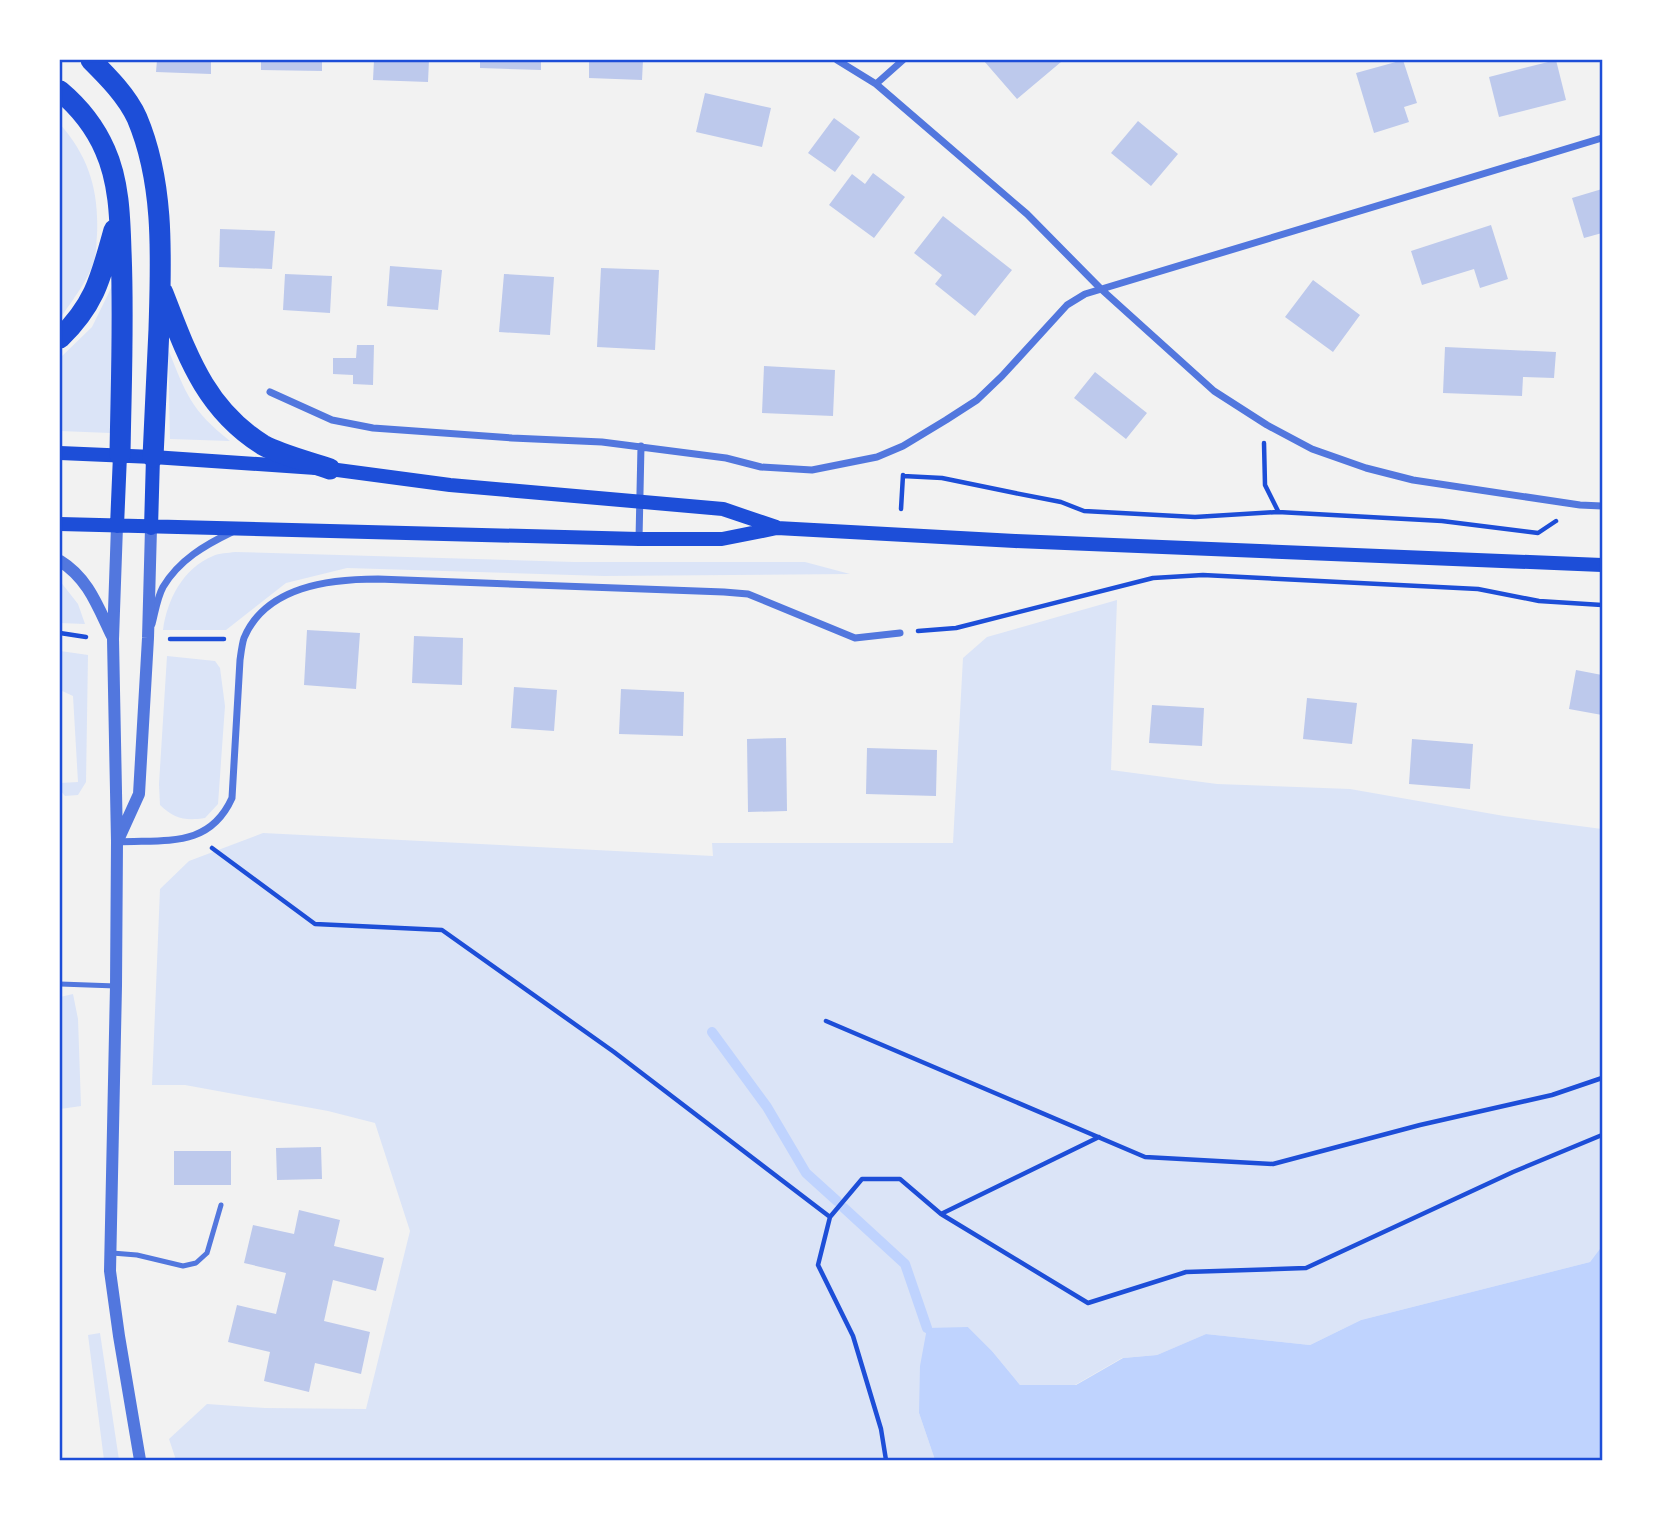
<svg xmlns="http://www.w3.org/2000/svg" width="1662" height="1520" viewBox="0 0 1662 1520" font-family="Inter,sans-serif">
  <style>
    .green { fill: #dbe4f7 }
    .water { fill: #bfd3fe }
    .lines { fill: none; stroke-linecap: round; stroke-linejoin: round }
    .stream { stroke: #bfd3fe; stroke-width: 10 }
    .building { fill: #bdc9ec }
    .path { stroke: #1d4ed8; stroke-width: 4.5 }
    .service { stroke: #5277de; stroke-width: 5 }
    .minor { stroke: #5277de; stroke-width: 7 }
    .tertiary { stroke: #5277de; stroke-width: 12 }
    .secondary { stroke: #1d4ed8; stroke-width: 14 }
    .motorway { stroke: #1d4ed8; stroke-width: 21 }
    .neatline { fill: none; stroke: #1d4ed8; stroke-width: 2.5 }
  </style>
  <rect width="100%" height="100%" fill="#f2f2f2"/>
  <path class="green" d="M60,124C89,157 99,191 97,235C96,242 97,250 95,257C90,279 72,300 60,319Z
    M115,280L110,433L60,431V358L92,327Z
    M168,349C186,394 191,410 230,441L170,439Z
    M235,552L574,562H805L850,574L604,576L347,568L286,583L226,630H163C167,600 183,568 213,556C219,553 228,553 235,552Z
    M60,581L78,604L85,624L60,623Z
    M1117,600L1111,770L1217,784L1350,789L1504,816L1602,829V1246L1590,1262L1361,1320L1310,1345L1206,1334L1157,1355L1122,1358L1075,1385H1020L992,1351L968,1327L919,1413L935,1460H176L169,1439L207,1404L265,1408L366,1409L410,1231L375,1123L328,1111L185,1085H152L160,889L189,861L263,833L713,856L712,843H953L963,658L987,637Z
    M60,651L88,655L86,782L78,795L65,796L60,790V783L78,782L73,696L60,690Z
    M167,656L215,661L220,668L225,706L218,804L205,818C186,821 174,819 160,805L159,784Z
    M73,994L78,1019L81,1106L60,1109V1095L62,1094L60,997Z
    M100,1333L119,1460H104L88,1335Z"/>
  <path class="water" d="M1602,1246V1460H935L919,1413L920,1366L927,1328L968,1327L992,1351L1020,1385H1076L1123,1358L1157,1355L1206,1334L1310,1345L1361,1320L1590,1262Z"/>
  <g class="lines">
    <path class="stream" d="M712,1032L767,1107L806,1173L837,1201
      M844,1208L905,1264L927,1328"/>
  </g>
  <path class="building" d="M157,60H211V74L156,72Z
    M261,60H322V71L261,70Z
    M374,60H429L428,82L373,80Z
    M480,60H541V70L480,68Z
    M589,60H643L642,80L589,78Z
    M987,60H1059L1061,62L1017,99L984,61Z
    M1403,60L1417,103L1404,107L1409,122L1374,133L1356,73Z
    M1556,60L1566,100L1499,117L1489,77Z
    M705,93L771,108L762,147L696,132Z
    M834,118L860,137L835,172L808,153Z
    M1138,121L1178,154L1151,186L1111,153Z
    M873,173L905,197L874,238L829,205L852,174L865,184Z
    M1602,189V233L1584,238L1572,198Z
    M943,216L1012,270L975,316L935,284L942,275L914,253Z
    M1491,225L1508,279L1480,288L1474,269L1422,285L1411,251Z
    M220,229L275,231L272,269L219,267Z
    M390,266L442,270L438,310L387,306Z
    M601,268L659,270L655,350L597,347Z
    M285,274L332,276L330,313L283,310Z
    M504,274L554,277L550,335L499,332Z
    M1313,280L1360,315L1333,352L1285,317Z
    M357,345H374L373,385L353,384V375L333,374V358H356Z
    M1445,347L1556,352L1554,378L1523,377L1522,396L1443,393Z
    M764,366L835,370L833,416L762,413Z
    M1095,372L1147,413L1126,439L1074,398Z
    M307,630L360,633L356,689L304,685Z
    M414,636L463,638L462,685L412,683Z
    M1576,670L1602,675V715L1569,709Z
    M514,687L557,690L554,731L511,728Z
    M621,689L684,692L683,736L619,734Z
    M1307,698L1357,703L1352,744L1303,739Z
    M1152,705L1204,708L1202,746L1149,743Z
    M786,738L787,811L748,812L747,739Z
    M1412,739L1473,744L1470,789L1409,784Z
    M867,748L937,750L936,796L866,794Z
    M321,1147L322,1179L277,1180L276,1148Z
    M174,1151H231V1185H174Z
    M299,1210L340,1220L334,1246L384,1258L376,1291L333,1280L324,1321L370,1332L361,1374L315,1363L309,1392L264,1381L270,1352L228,1342L237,1305L276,1314L286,1273L244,1263L253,1225L294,1234Z"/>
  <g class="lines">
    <path class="path" d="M1264,443L1265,485L1278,511
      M903,476L942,478L1015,493L1061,502L1084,511L1195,517L1278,512L1442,521L1538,533L1556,521
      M901,509L903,475
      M918,631L956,628L1153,578L1203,575L1478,589L1539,601L1602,605
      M60,633L86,637
      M170,639H224
      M212,848L315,924L442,930L614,1052L830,1217
      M826,1021L1145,1157L1273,1164L1420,1125L1552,1095L1602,1078
      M941,1214L1099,1137
      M886,1460L881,1429L853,1336L818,1265L830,1217L862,1179H900L941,1214L1088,1303L1186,1272L1306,1268L1513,1172L1602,1135"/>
    <path class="service" d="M60,984L116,986
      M112,1253L137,1255L183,1266L196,1263L207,1253L221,1205"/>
    <path class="minor" d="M837,60L876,84L1027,214L1101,289L1214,391L1267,425L1312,449L1366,468L1413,480L1580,505L1602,506
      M876,84L903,60
      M270,392L332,420L373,428L512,438L602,442L726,458L761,467L812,470L877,457L903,446L946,420L977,400L1002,376L1067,305L1085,294L1602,138
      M639,539L641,446
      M152,624C155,613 157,598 163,587C179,560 205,545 232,532
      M117,842C165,839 209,849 232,798L240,660C241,653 242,644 244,638C266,586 330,579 378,579L724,592L748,594L855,638L900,633"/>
    <path class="tertiary" d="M117,526L113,639L117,842L116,986L110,1271L119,1336L140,1460
      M60,561C88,578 98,607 112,636
      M119,838L139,794L148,638L151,528"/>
    <path class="secondary" d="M60,453L153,457L330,469L450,485L723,509L776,527
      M60,524L639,539H722L777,528L1015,541L1602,565
      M117,526L120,455
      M151,528L153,457"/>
    <path class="motorway" d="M91,60C108,77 127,96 137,118C165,184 161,259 159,329C157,372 155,414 153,457
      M60,91C79,107 95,127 105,150C119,181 120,217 121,251C124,319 121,387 120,455
      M163,293C187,354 204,408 263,445C281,455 310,462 330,469
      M60,338C96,303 101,276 114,230"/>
  </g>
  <rect width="1662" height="1520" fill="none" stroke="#ffffff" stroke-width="122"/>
  <rect x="61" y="61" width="1540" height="1398" class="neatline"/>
</svg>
